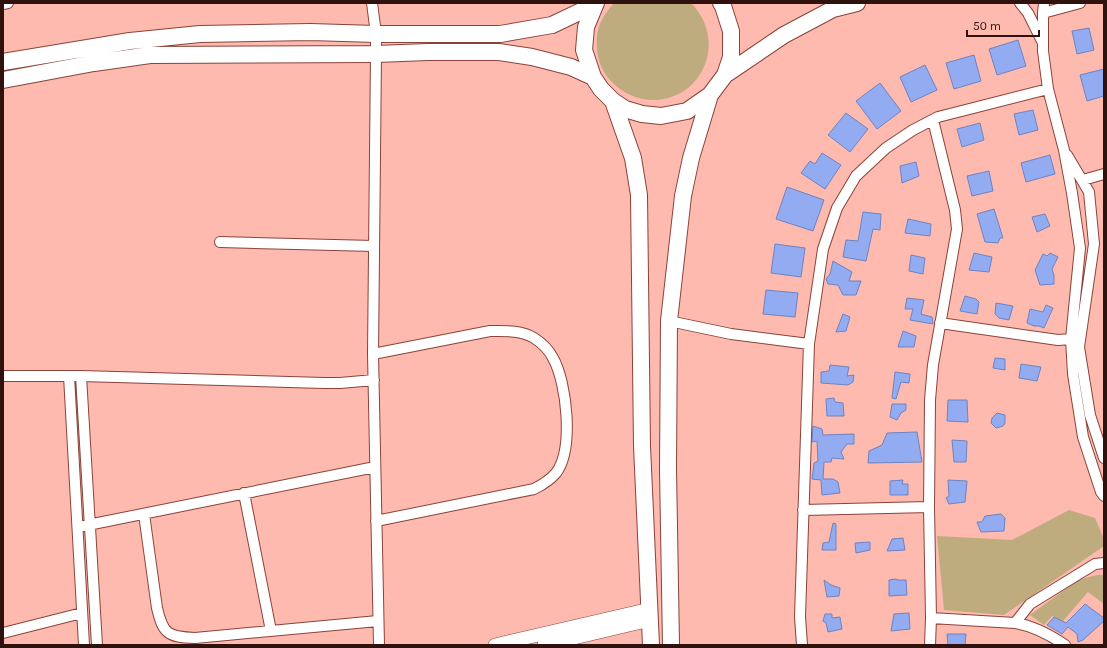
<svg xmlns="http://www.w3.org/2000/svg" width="1107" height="648" viewBox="0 0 1107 648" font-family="Karla,sans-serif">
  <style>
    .green { fill: #beac7e }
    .building { fill: #93abf0; stroke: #6d83c3 }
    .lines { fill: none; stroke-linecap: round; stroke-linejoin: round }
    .minor-casing { stroke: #8b4239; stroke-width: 12 }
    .tertiary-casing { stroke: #8b4239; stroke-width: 14 }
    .primary-casing { stroke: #8b4239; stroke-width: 18 }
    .minor { stroke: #fff; stroke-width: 10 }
    .tertiary { stroke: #fff; stroke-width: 13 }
    .primary { stroke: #fff; stroke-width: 16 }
  </style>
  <rect width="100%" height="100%" fill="#febaaf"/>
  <path class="green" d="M614,3H691C704,16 711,34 708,53C700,101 642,116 610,80C602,71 597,59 597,47C596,37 598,26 603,18C606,12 610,8 614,3Z
    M1069,510L1095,518L1104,539V546L1004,615L944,610L937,536L1012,540Z
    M1097,575H1104V604L1088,592L1063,621L1052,616L1044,625L1030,615L1078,580Z"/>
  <path class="building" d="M1089,28L1094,50L1077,54L1072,31Z
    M1018,40L1026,66L997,75L989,49Z
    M974,55L981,81L954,89L946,63Z
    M925,65L937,90L911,102L900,77Z
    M1104,69V96L1087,101L1080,75Z
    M880,83L901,111L877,129L856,101Z
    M1033,110L1038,130L1019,135L1014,114Z
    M846,113L868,129L850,152L828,135Z
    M980,123L984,140L962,147L957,129Z
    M822,153L841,165L825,189L801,173L810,161L815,164Z
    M1050,155L1055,174L1026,182L1021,163Z
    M916,162L919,176L902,183L900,166Z
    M989,171L993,191L972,196L967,176Z
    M787,187L824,200L813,231L776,219Z
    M994,209L1003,238H1000L998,243L985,242L977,214Z
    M863,212L881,214L880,230L873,229L866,261L843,257L846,240L858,241Z
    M1045,214L1050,226L1037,232L1032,217Z
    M908,219L931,224L930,236L905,233Z
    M775,244L805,248L801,277L771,273Z
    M974,253L992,257L989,272L969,270Z
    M1050,253L1058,257L1052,269L1054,275V284L1040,285L1035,270L1043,254L1047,256Z
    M911,255L925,258L923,274L909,271Z
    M833,261L852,272L849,281H861L856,295H843L838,285L828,284L826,279L830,274Z
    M766,290L798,293L795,317L763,314Z
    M965,296L976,299L979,302L977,314L960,311Z
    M907,298L924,300L921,314L932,317L933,324L910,320L913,309H905Z
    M996,303L1013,306L1009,320L999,318L995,314Z
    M1046,305L1053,308L1044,328L1039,326H1034L1027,323L1030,309L1043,312Z
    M843,314L850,317L846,331L836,332Z
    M903,331L916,336L914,347H898Z
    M995,358L1005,359V370L993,368Z
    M1021,364L1041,367L1037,381L1019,378Z
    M830,365L849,367L847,376L854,375L853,382L848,385L821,383V372L829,371Z
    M895,372L910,374L909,383L901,382L896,399L892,398Z
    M834,398L835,402L843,403L844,416H827L826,399Z
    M948,400H967L968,422L947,421Z
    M892,404H906V410L901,413L897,420L890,417Z
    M997,413L1005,415V423L1003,426L996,428L991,423L992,418Z
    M813,426L822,429L823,435L854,434V444H847L841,452L844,459L832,458L831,462H824L823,479H833L838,482L840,493L822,495L821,480L812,479L814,463L818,461L817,441L812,442Z
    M917,432L922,462L868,463L869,451L882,445L887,433Z
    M952,440L967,441L966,462H954Z
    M903,480L902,484H908V495H890V481Z
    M948,480L967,481L965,502L949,504L946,498L949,496Z
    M1001,514L1005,518L1004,531L981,532L977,522H982L985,516Z
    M833,523L836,524V550H822L823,543L829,542Z
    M903,538L905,550L887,551L892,539Z
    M870,542V550L856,553L855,543Z
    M895,579L898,580H906L907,595L889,596V580Z
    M824,580L831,585L840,588L839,596L827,597Z
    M1085,604L1104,618V621L1083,640L1078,642L1077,634L1068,627L1062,634L1047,625L1054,617L1066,623Z
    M909,613L910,629L891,631L894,614Z
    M825,614H832V618L840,617L842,629L828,632L826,623L823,621Z
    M947,634H966L965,645H948Z"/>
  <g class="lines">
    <defs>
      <path id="minor" d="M372,3L376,34V54L373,354L379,645
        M1020,3L1028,13L1042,41
        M1044,3L1043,13V51L1048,89L1064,150L1072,193L1080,248L1071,339L1073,374L1083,437L1101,492L1104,496
        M3,4L8,3
        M1043,13L1080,3
        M1067,155L1089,192L1094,244L1079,347L1090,415L1104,458
        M1083,180L1104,174
        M220,242L374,246
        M669,321L731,334L809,344
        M940,323L1058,340L1071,339
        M373,354L490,331C504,331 521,330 534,338C542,343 549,350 553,358C567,383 574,449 556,473C550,480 542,485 534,489L376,521
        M3,376H81L324,383H340L374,380
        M69,376L84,645
        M81,376L97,645
        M244,493L271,631
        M803,510L929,507
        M144,514L157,608C163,634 168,637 195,638L378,621
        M78,527L375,467
        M931,618L1015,623L1030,604L1095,564L1104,563
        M1015,623C1034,626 1050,635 1065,645
        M3,633L82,613
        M802,645L800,617L809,344L823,249L837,208L856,176L886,148L913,130L938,117L1048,89
        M930,645L931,618L929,507L930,400L933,365L957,229L955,210L933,120"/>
      <path id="tertiary" d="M495,645L650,609
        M544,645L650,620"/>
      <path id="primary" d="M596,3L586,27L584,50L593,77L601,89L613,101L625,109L642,114L661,116L687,111L710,95L725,75L731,57V31L723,6L721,3
        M3,62L130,41L200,34L310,32L376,34H500L552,25L594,5
        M725,75L784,35L833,9L857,3
        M3,80L94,63L150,55L376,54L428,52H499L532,57L571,67L593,77
        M613,101L633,158L639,195L642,446L651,645
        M671,645L668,469L669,321L683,196L691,158L710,95"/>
    </defs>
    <use href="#minor" class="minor-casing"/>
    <use href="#tertiary" class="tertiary-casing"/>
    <use href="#primary" class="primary-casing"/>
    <use href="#minor" class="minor"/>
    <use href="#tertiary" class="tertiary"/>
    <use href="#primary" class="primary"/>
  </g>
  <rect width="1107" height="648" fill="none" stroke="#2f110d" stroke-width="8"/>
  <path d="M967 30v6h72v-6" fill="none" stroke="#2f110d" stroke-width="2"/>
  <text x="973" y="30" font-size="12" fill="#2f110d" stroke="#febaaf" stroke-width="3" paint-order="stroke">50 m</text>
</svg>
